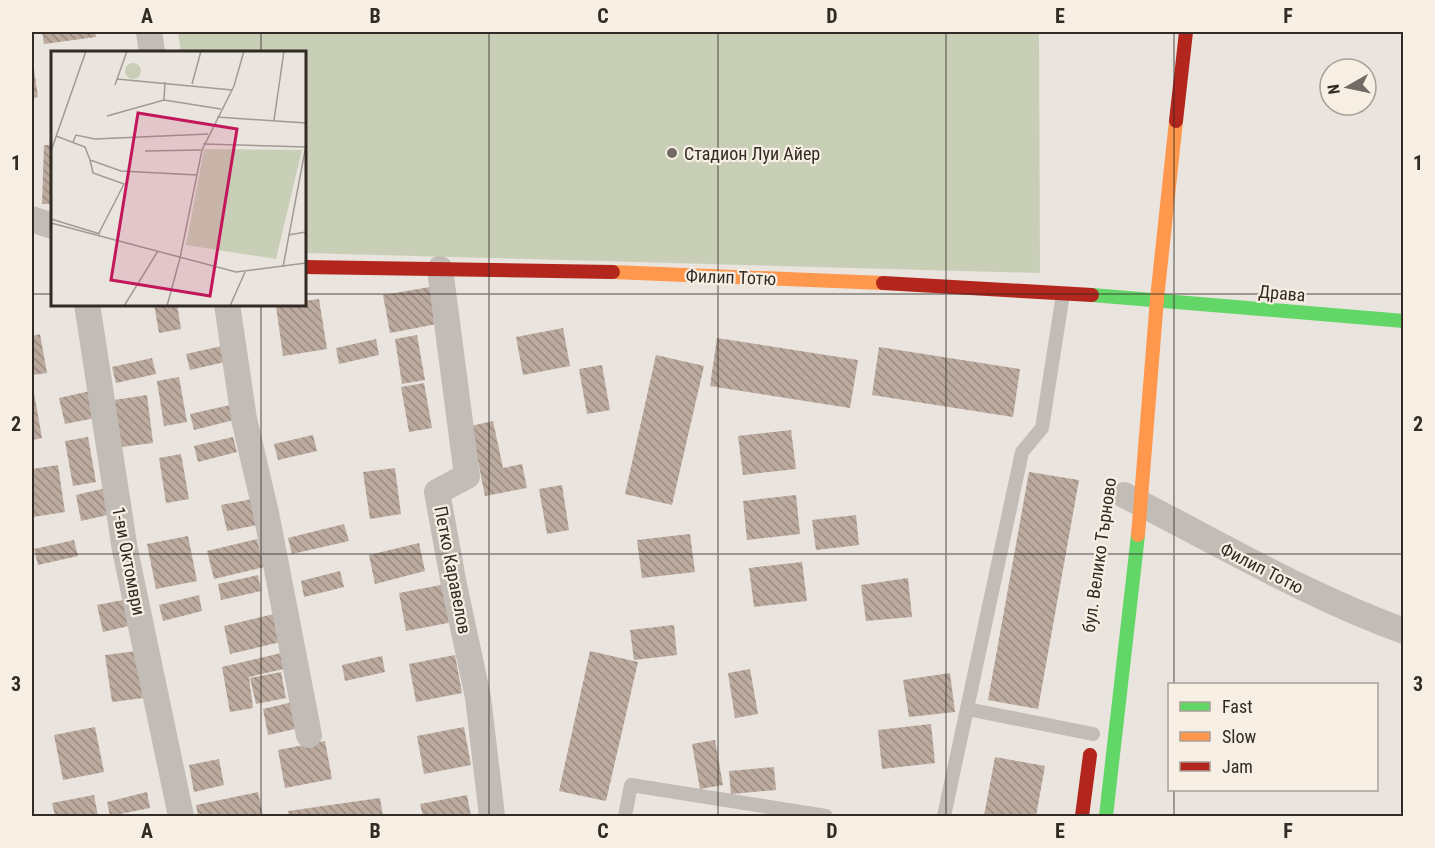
<svg xmlns="http://www.w3.org/2000/svg" width="1435" height="848" viewBox="0 0 1435 848" font-family="'Roboto Condensed',sans-serif">
  <style>
    .grass { fill: #c9cfb7 }
    .building { fill: url(#building-back-hatch) }
    .lines { fill: none; stroke-linecap: round; stroke-linejoin: round }
    .lane { stroke: #c2bcb6; stroke-width: 14 }
    .street { stroke: #c2bcb6; stroke-width: 26 }
    .fast { stroke: #63d668; stroke-width: 14 }
    .slow { stroke: #ff974d; stroke-width: 14 }
    .jam { stroke: #b3261e; stroke-width: 14 }
    .grid { fill: none; stroke: #322a25; stroke-width: 1.5; stroke-opacity: 0.55 }
    .poi-dot { fill: #726b65; stroke: #f7efe3; stroke-width: 2 }
    .labels { text-anchor: middle; dominant-baseline: central; stroke-width: 4.5; stroke-linejoin: round; paint-order: stroke }
    .poi-label { font-size: 18px; fill: #322a25; stroke: #f7efe3; text-anchor: start }
    .street-label { font-size: 18px; fill: #322a25; stroke: #f7efe3 }
    .inset-road { fill: none; stroke: #a09a93; stroke-width: 1.5 }
    .view { fill: #c2185b; fill-opacity: 0.15; stroke: #c2185b; stroke-width: 3 }
    .inset-edge { fill: none; stroke: #322a25; stroke-width: 3 }
    .neatline { fill: none; stroke: #322a25; stroke-width: 2 }
    .grid-label { font-size: 20px; text-anchor: middle; font-weight: bold; fill: #322a25 }
  </style>
  <defs>
    <pattern id="building-back-hatch" width="6" height="6" patternUnits="userSpaceOnUse" patternTransform="scale(1.5)"><rect width="6" height="6" fill="#bcaa9f"/><path d="M-1 5l2 2M0 0l6 6M5-1l2 2" fill="none" stroke="#998b81"/></pattern>
  </defs>
  <rect width="100%" height="100%" fill="#e9e4dd"/>
  <path class="grass" d="M178,32H1039L1040,273L305,253L304,52H181Z"/>
  <path class="building" d="M42,32H95L96,37L44,44Z
    M32,69H34L38,97L32,98Z
    M44,145H52V204H42Z
    M430,287L437,324L390,333L383,295Z
    M319,299L327,349L283,356L276,306L304,304V301Z
    M154,304H177L181,329L159,333Z
    M563,328L570,366L523,375L516,337Z
    M40,334L47,373L32,375V336Z
    M417,335L425,380L402,384L395,339Z
    M717,338L858,360L850,408L710,386Z
    M376,339L379,355L339,364L336,348Z
    M226,345L229,361L190,370L186,354Z
    M879,347L1020,369L1013,417L872,395Z
    M656,355L704,366L672,505L625,494Z
    M152,358L156,374L116,383L112,367Z
    M602,365L610,410L587,414L579,369Z
    M179,377L187,422L164,426L157,381Z
    M424,383L432,428L409,432L401,387Z
    M90,391L95,418L65,424L59,398Z
    M32,393H34L42,438L32,440Z
    M147,395L153,443L121,447L114,400Z
    M230,405L234,420L194,430L190,414Z
    M493,421L503,468L522,464L527,488L485,496L471,426Z
    M791,430L796,469L743,475L738,436Z
    M313,435L317,451L278,460L274,444Z
    M88,437L96,482L73,486L65,441Z
    M233,437L237,452L198,462L194,446Z
    M181,454L189,499L166,503L159,458Z
    M58,465L65,512L33,517L32,469Z
    M395,468L401,514L370,519L363,472Z
    M1029,472L1079,480L1038,709L988,700Z
    M562,485L569,530L547,534L539,489Z
    M106,488L112,514L81,521L76,495Z
    M796,495L800,534L747,540L743,501Z
    M252,499L257,525L227,531L221,505Z
    M856,515L859,545L816,550L812,520Z
    M344,524L349,541L292,554L288,538Z
    M690,534L695,572L642,578L637,540Z
    M188,536L197,581L156,589L147,544Z
    M257,539L264,567L214,579L207,551Z
    M74,540L78,556L38,565L34,549Z
    M419,543L425,571L375,584L369,555Z
    M802,562L807,601L754,607L749,568Z
    M340,571L344,587L304,597L301,581Z
    M258,575L261,591L221,600L218,584Z
    M908,578L912,617L866,621L861,585Z
    M446,584L453,622L406,631L399,593Z
    M199,595L202,611L163,621L159,605Z
    M128,599L133,625L103,632L97,605Z
    M274,614L281,642L230,654L224,626Z
    M674,625L677,655L634,660L630,630Z
    M137,651L143,698L112,702L105,655Z
    M590,651L638,662L606,801L559,791Z
    M285,652L288,668L249,677L253,708L230,712L222,667Z
    M455,655L462,693L416,702L409,664Z
    M382,656L385,672L345,681L342,665Z
    M750,669L758,714L735,718L728,673Z
    M281,672L286,698L256,704L250,678Z
    M950,673L955,712L909,717L903,680Z
    M293,702L299,728L268,735L263,709Z
    M931,724L935,763L882,769L878,730Z
    M95,727L104,772L63,780L54,735Z
    M464,727L471,765L424,774L417,736Z
    M715,740L723,785L700,789L692,744Z
    M325,741L332,779L285,788L278,750Z
    M995,757L1045,766L1036,816H984Z
    M219,759L224,785L194,792L189,765Z
    M774,767L776,790L731,794L729,771Z
    M147,792L150,808L110,816L107,802Z
    M258,792L263,816H198L196,805Z
    M94,795L98,816H55L52,803Z
    M467,795L471,816H423L420,804Z
    M380,798L383,816H289L288,811Z"/>
  <g class="lines">
    <path class="lane" d="M967,709L1093,734
      M625,816L631,785L826,816
      M944,816L1022,452L1042,428L1063,294"/>
    <path class="street" d="M149,32L152,52
      M32,219L52,226
      M440,269L467,476L437,492L454,585L478,697L492,816
      M87,304L125,550L181,816
      M227,304L244,419L266,513L309,735
      M1124,495C1217,542 1305,595 1404,631"/>
    <path class="fast" d="M1092,295L1404,321
      M1106,816L1138,535"/>
    <path class="slow" d="M613,272L883,283
      M1138,535L1157,299L1176,121"/>
    <path class="jam" d="M1176,121L1186,32
      M304,267L613,272
      M883,283L1092,295
      M1082,816L1090,755"/>
  </g>
  <path class="grid" d="M261,32V52M489,32V816M718,32V816M946,32V816M1174,32V684M32,294H52M304,294H1404M261,304V816M32,554H1404M1174,790V816"/>
  <circle class="poi-dot" cx="672" cy="153" r="6"/>
  <g class="labels">
    <g class="poi-label">
      <text x="684" y="153">Стадион Луи Айер</text>
    </g>
    <g class="street-label">
      <text transform="translate(731 277) rotate(2)">Филип Тотю</text>
      <text transform="translate(1282 293) rotate(5)">Драва</text>
      <text transform="translate(1099 555) rotate(-82)">бул. Велико Търново</text>
      <text transform="translate(129 561) rotate(79)">1-ви Октомври</text>
      <text transform="translate(1262 568) rotate(27)">Филип Тотю</text>
      <text transform="translate(453 570) rotate(79)">Петко Каравелов</text>
    </g>
  </g>
  <g transform="translate(51 51)">
    <rect width="255" height="255" fill="#e9e4dd"/>
    <path d="M74 20a8 8 0 1 1 16 0a8 8 0 1 1-16 0ZM153,98L251,99L225,208L135,194Z" fill="#c9cfb7"/>
    <path class="inset-road" d="M66,28L181,39M141,33L150,0M64,34L76,0M113,49L114,31M56,65L113,49L170,58M166,66L255,72M223,69L233,0M5,85L34,96L39,109L70,120L146,124M22,91L25,84L44,88L157,83M152,93L255,96M0,100L35,0M94,100L150,99M39,109L42,122L73,133L48,182M0,168L49,183M0,172L185,221L255,212M237,184L255,181M232,216L255,94M73,255L107,200M116,255L129,207L151,99L183,35L193,0M179,255L194,221"/>
    <path class="view" d="M87,62L186,78L159,245L60,229Z"/>
    <rect width="255" height="255" class="inset-edge"/>
  </g>
  <rect width="1435" height="848" fill="none" stroke="#f7efe3" stroke-width="66"/>
  <rect x="1168" y="683" width="210" height="108" fill="#f7efe3" stroke="#a8a097" stroke-width="1.5"/>
  <rect x="1180" y="702" width="30" height="9" fill="#63d668" stroke="#a8a097" stroke-width="1.5"/>
  <text x="1222" y="713" font-size="18" fill="#322a25">Fast</text>
  <rect x="1180" y="732" width="30" height="9" fill="#ff974d" stroke="#a8a097" stroke-width="1.5"/>
  <text x="1222" y="743" font-size="18" fill="#322a25">Slow</text>
  <rect x="1180" y="762" width="30" height="9" fill="#b3261e" stroke="#a8a097" stroke-width="1.5"/>
  <text x="1222" y="773" font-size="18" fill="#322a25">Jam</text>
  <g transform="translate(1348 87) rotate(261)"><circle r="28" fill="#f7efe3" stroke="#a8a097" stroke-width="1.5"/>
  <path d="M0-4.5L10 22L0 15L-10 22Z" fill="#726b65"/>
  <text y="-9" font-size="16" font-weight="bold" text-anchor="middle" fill="#322a25">N</text>
  </g>
  <rect x="33" y="33" width="1369" height="782" class="neatline"/>
  <g class="grid-label">
    <text x="147" y="23">A</text>
    <text x="375" y="23">B</text>
    <text x="603" y="23">C</text>
    <text x="832" y="23">D</text>
    <text x="1060" y="23">E</text>
    <text x="1288" y="23">F</text>
    <text x="16" y="170">1</text>
    <text x="1418" y="170">1</text>
    <text x="16" y="431">2</text>
    <text x="1418" y="431">2</text>
    <text x="16" y="691">3</text>
    <text x="1418" y="691">3</text>
    <text x="147" y="838">A</text>
    <text x="375" y="838">B</text>
    <text x="603" y="838">C</text>
    <text x="832" y="838">D</text>
    <text x="1060" y="838">E</text>
    <text x="1288" y="838">F</text>
  </g>
</svg>
